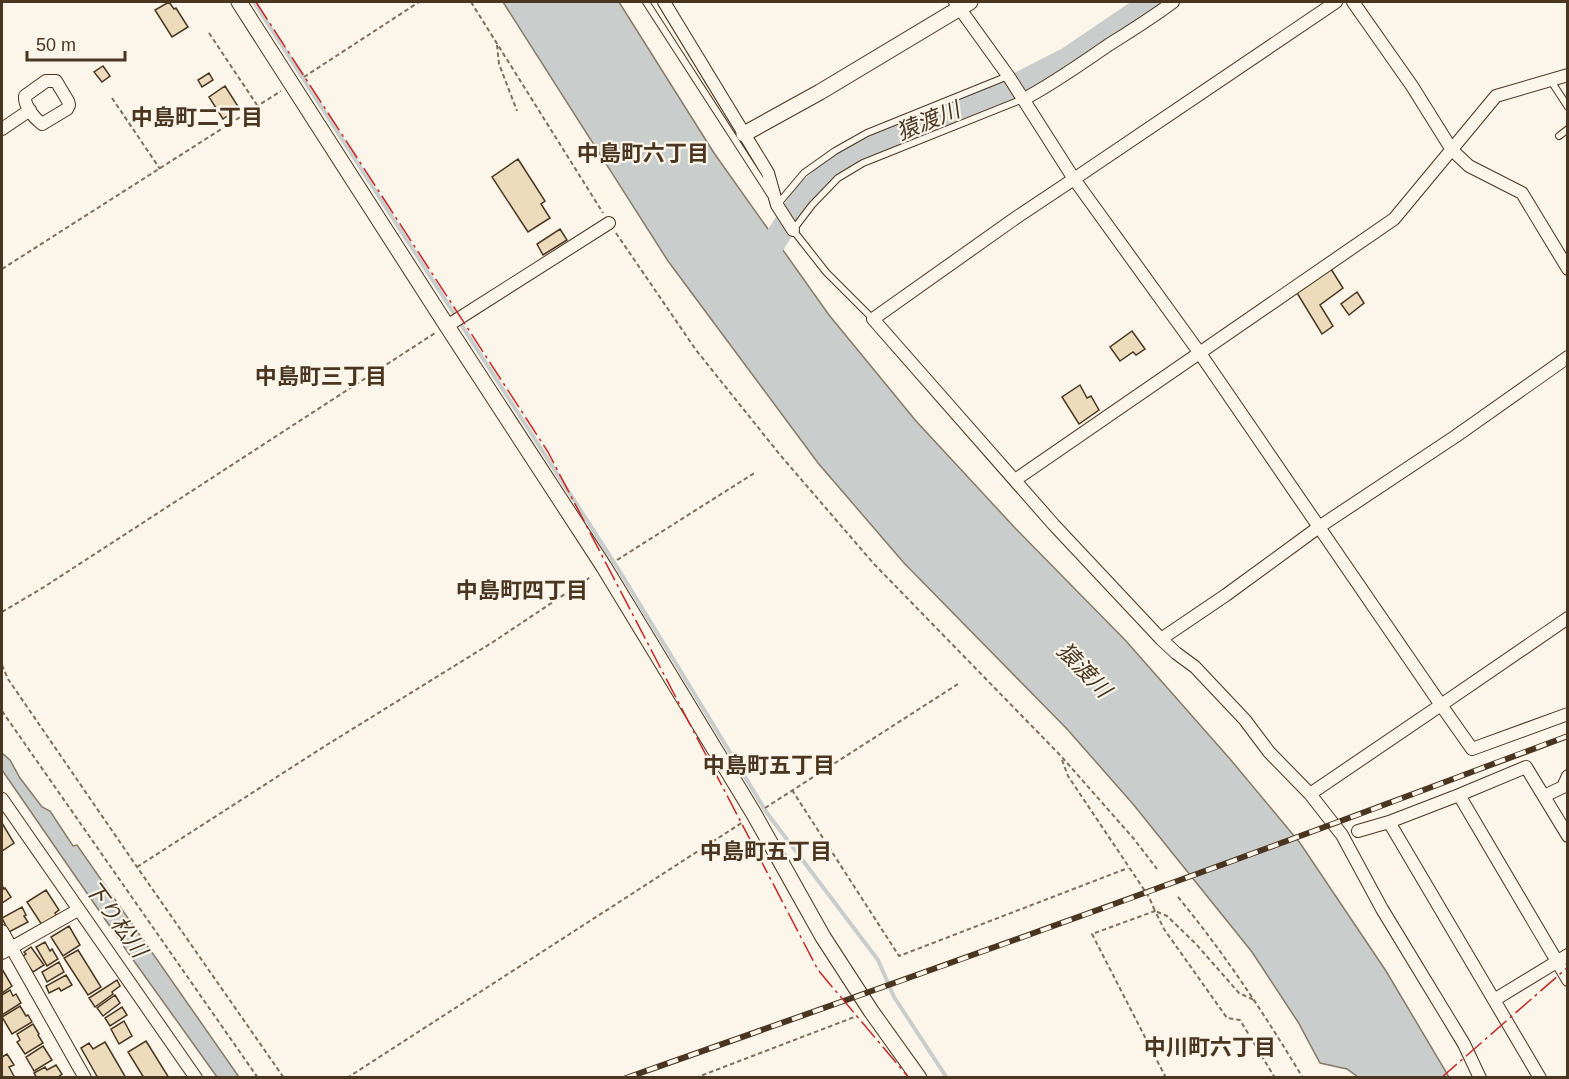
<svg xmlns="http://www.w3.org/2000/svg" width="1569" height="1079" viewBox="0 0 1569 1079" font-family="Arial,'Noto Sans JP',sans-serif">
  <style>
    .water { fill: #c9cecd; stroke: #887966; stroke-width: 1.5 }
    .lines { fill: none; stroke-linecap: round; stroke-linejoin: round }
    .stream { stroke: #c9cecd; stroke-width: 4 }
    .river { stroke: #c9cecd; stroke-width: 24 }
    .building { fill: #ecdcbc; stroke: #4a3520; stroke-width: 1.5 }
    .service-casing { stroke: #4a3520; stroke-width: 8 }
    .minor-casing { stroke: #4a3520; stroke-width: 14 }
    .tertiary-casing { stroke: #4a3520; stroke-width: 17 }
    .path { stroke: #7f6f5c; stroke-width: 2; stroke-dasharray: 4.5 3; stroke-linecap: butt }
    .service { stroke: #fbf6e9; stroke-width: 6 }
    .minor { stroke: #fbf6e9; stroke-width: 12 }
    .tertiary { stroke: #fbf6e9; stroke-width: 15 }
    .rail-casing { stroke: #4a3520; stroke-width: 6 }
    .rail { stroke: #fbf6e9; stroke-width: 4; stroke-dasharray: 11; stroke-linecap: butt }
    .power { stroke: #c62828; stroke-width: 1.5; stroke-dasharray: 21 4.5 3 4.5; stroke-linecap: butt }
    .labels { text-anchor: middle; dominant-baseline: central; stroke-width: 4.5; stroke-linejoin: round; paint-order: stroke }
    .neighbourhood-label { font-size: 22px; font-weight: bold; fill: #4a3520; stroke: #fbf6e9 }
    .water-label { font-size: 22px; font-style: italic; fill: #4a3520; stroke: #fbf6e9 }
  </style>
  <rect width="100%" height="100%" fill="#fbf6e9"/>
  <path class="water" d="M503,2H619L714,153L829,315L916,421L1016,529L1126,641L1230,759L1300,843L1386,971L1449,1077H1358L1347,1069L1320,1063L1298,1022L1252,952L1133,804L1067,729L904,563L818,463L668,261Z
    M2,753L10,760L20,778L42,807L50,811L73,846L77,845L239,1077H217L129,954L2,770Z"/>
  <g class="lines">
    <path class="stream" d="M254,2L617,567L767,813L878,960L894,997L947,1078"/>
    <path class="river" d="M758,267L803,197L832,170L868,145L961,110L1025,81L1068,59L1152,2"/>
  </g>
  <path class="building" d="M169,2L174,9L176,8L188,27L172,37L155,10Z
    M103,66L110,76L102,82L94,72Z
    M209,73L213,80L202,87L198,80Z
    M225,86L239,108L223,119L209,97Z
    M518,159L545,201L541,204L550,218L528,232L492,177Z
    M560,229L567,240L543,255L537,244Z
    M1331,269L1343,288L1320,305L1333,326L1322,334L1297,293Z
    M1357,292L1364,303L1349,315L1341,304Z
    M1132,331L1145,349L1136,355L1133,352L1120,361L1110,347Z
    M1080,385L1087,398L1091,396L1099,410L1079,424L1062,397Z
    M2,823L14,843L2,851Z
    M2,885L4,889L5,888L11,897L2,903Z
    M46,890L59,910L55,913L57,916L42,925L27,902Z
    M22,907L26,915L24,916L28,922L9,932L2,918Z
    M69,926L80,945L63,956L51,937Z
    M45,942L50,951L52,949L58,959L47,966L36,947Z
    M31,947L44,965L33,972L22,957L26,954L24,952Z
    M78,950L101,987L88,995L64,958Z
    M59,962L64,972L47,982L42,972Z
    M2,969L12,986L2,993Z
    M66,975L72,985L61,991L59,988L49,993L46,986Z
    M117,980L120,986L112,992L113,994L95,1007L89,998Z
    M10,990L13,996L16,994L21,1003L2,1015V995Z
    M115,995L120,1003L103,1016L97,1008Z
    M20,1006L26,1016L28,1015L32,1022L12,1034L2,1017Z
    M122,1007L127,1015L110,1026L105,1018Z
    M124,1021L132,1036L119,1044L111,1029Z
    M33,1024L39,1034L38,1035L43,1043L25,1054L17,1042L20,1040L17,1034Z
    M146,1041L169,1078H144L128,1052Z
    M105,1042L126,1078H98L81,1048L89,1043L93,1049Z
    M43,1046L52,1060L34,1071L26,1057Z
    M7,1054L14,1065L9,1067L15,1078H2V1057Z
    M56,1065L62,1074L57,1078H37L34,1073L45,1067L47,1070Z"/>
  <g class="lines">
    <defs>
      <path id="service" d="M646,2L770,194
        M1551,81L1568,107
        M1559,136L1568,129
        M777,205L804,173L835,151L867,133L1008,76
        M873,319L826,272L793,230L812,205L838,178L863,163L1023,99"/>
      <path id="minor" d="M664,2L768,173L777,205L793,230
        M955,2L1009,77L1074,179L1199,352L1441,705L1568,618
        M1336,2L1074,179L1017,217L873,319L1054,525L1161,639L1176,653L1195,667L1245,720L1269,752L1310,794L1441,705L1472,749L1568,714
        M1353,2L1412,86L1452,150L1469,166L1522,193L1568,269
        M46,81H56L68,101L69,105L67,109L42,124C34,118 24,106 25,96Z
        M1024,99C1054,83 1079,65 1107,46C1129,32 1152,18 1173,2
        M2,129L30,110
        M447,326L609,223
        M1015,480L1394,219L1496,96L1568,75
        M1161,639L1226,595L1319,527L1456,436L1568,357
        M1310,794L1342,835L1382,909L1464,1044L1480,1078
        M1459,795L1526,767L1568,836
        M1544,796L1563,787L1568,776
        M2,799L196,1078
        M1358,831L1389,822
        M2,931L85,1078
        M2,953L78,910
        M1494,1000L1568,955
        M1540,1078L1389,822L1459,795L1568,980"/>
      <path id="tertiary" d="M239,2L447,326L604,567L754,814L823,937L871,1011L919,1078
        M744,134L820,92L970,2"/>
    </defs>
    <use href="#service" class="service-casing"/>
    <use href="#minor" class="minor-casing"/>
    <use href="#tertiary" class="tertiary-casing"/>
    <path class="path" d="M471,2L603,213
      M209,33L257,105
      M497,45L499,64L517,111
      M304,77L419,2
      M112,98L160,169
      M616,233L696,350L781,456L874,564L1061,756L1134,839L1157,869
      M2,269L281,91
      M617,560L756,472
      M2,612L44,587L435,333
      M2,665L8,679L137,867L284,1078
      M2,711L258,1078
      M1062,760L1068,776L1149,897L1155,911L1167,916L1196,944L1239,993L1256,1001
      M792,790L899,956L1128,868
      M765,808L958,684
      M137,867L325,746L493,642L592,576
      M1178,897C1225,954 1265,1015 1303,1078
      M347,1078L743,822
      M695,1078L857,1016
      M1166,1078L1092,934L1155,911L1164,929L1227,1018L1240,1020L1275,1078"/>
    <use href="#service" class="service"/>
    <use href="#minor" class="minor"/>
    <use href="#tertiary" class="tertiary"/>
    <defs>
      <path id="rail" d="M626,1078C867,993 1107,908 1346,819C1420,792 1494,763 1568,736"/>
    </defs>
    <use href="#rail" class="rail-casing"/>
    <use href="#rail" class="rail"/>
    <path class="power" d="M256,2L548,452L818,970L909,1078
      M1441,1078L1568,967"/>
  </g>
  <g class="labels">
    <g class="neighbourhood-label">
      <text x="197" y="117">中島町二丁目</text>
      <text x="643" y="153">中島町六丁目</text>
      <text x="321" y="376">中島町三丁目</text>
      <text x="522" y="590">中島町四丁目</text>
      <text x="769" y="765">中島町五丁目</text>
      <text x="766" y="851">中島町五丁目</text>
      <text x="1210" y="1047">中川町六丁目</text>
    </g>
    <g class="water-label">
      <text transform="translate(928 121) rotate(-22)">猿渡川</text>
      <text transform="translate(1084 670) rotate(46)">猿渡川</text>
      <text transform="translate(116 919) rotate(54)">下り松川</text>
    </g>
  </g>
  <rect width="1569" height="1079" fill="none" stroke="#4a3520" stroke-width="6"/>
  <path d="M27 51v9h98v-9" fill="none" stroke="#4a3520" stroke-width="3"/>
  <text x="36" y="51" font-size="18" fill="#4a3520" stroke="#fbf6e9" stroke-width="4.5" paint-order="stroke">50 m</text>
</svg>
